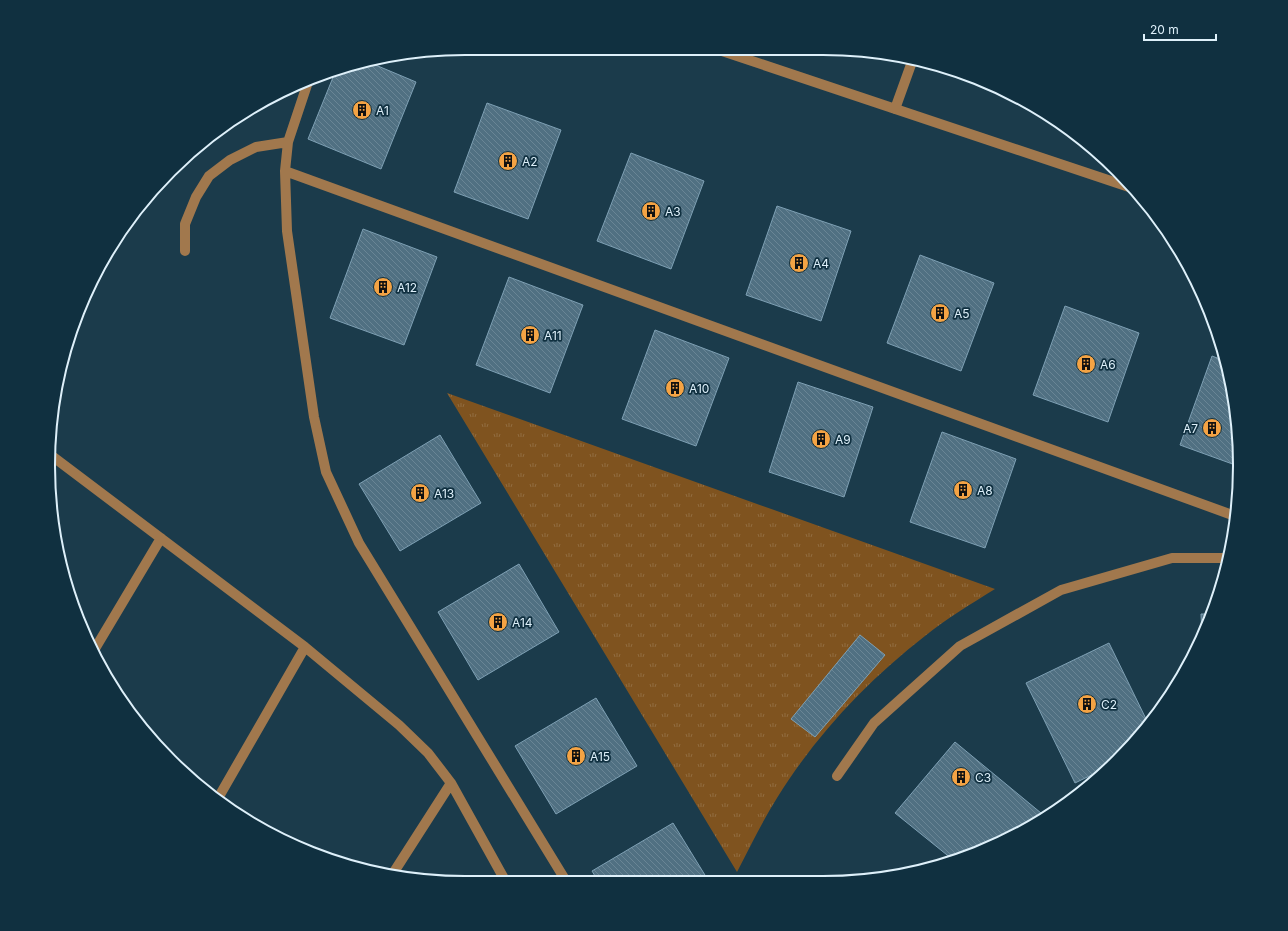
<svg xmlns="http://www.w3.org/2000/svg" width="1288" height="931" viewBox="0 0 1288 931" font-family="Inter,sans-serif">
  <style>
    .grass { fill: url(#grass-tufts) }
    .building { fill: url(#building-back-hatch); stroke: #7ea0b4 }
    .lines { fill: none; stroke-linecap: round; stroke-linejoin: round }
    .minor { stroke: #a1784d; stroke-width: 10 }
    .labels { text-anchor: middle; dominant-baseline: central; stroke-width: 3.5; stroke-linejoin: round; paint-order: stroke }
    .poi-label { font-size: 12px; fill: #def0fa; stroke: #103040; text-anchor: start }
    .rim { fill: none; stroke: #def0fa; stroke-width: 2 }
  </style>
  <defs>
    <pattern id="grass-tufts" width="24" height="20" patternUnits="userSpaceOnUse"><rect width="24" height="20" fill="#7f531f"/><path d="M3 7l-1-3M5 7V3M7 7l1-3M15 17l-1-3M17 17v-4M19 17l1-3" fill="none" stroke="#916c40"/></pattern>
    <pattern id="building-back-hatch" width="6" height="6" patternUnits="userSpaceOnUse"><rect width="6" height="6" fill="#507082"/><path d="M-1 5l2 2M0 0l6 6M5-1l2 2" fill="none" stroke="#698595"/></pattern>
  </defs>
  <rect width="100%" height="100%" fill="#1b3b4b"/>
  <path class="grass" d="M447,393L995,589C971,604 947,618 925,636C867,681 816,735 777,798C762,822 750,847 737,872Z"/>
  <path class="building" d="M366,61L416,82L381,169L308,139L336,70L357,62Z
    M487,103L561,130L528,219L454,192Z
    M631,153L704,181L671,269L597,241Z
    M777,206L851,231L821,321L746,295Z
    M363,229L437,257L404,345L330,318Z
    M920,255L994,283L961,371L887,343Z
    M509,277L583,305L550,393L476,365Z
    M1065,306L1139,333L1108,422L1033,395Z
    M655,330L729,358L696,446L622,419Z
    M1212,356L1225,361L1236,411L1238,466L1180,445Z
    M798,382L873,407L844,497L769,472Z
    M942,432L1016,459L985,548L910,522Z
    M440,435L481,503L400,551L359,484Z
    M519,564L559,632L478,680L438,612Z
    M1201,614H1211L1202,637Z
    M860,635L885,655L815,737L791,719Z
    M1109,643L1149,725L1110,766L1075,783L1026,683Z
    M596,698L637,766L556,814L515,746Z
    M955,742L1041,813L1030,826L982,851L952,859L895,813Z
    M673,823L708,880L598,881L592,871Z"/>
  <g class="lines">
    <path class="minor" d="M713,48L1135,189
      M309,79L288,142L285,171L287,231L314,417L326,472L359,543L566,881
      M895,109L913,59
      M285,171L1235,516
      M185,251V224L196,197L209,176L230,160L256,147L288,142
      M52,456L305,647L399,725L428,753L451,783L506,882
      M93,652L161,538
      M837,776L874,723L960,646L1061,590L1172,558H1228
      M217,800L305,647
      M392,875L451,783"/>
  </g>
  <defs>
    <symbol id="building-disc" viewBox="-11 -11 22 22"><circle r="9.5" fill="#f4a344" stroke="#103040"/><path d="M-4-6H4V6H1V3H-1V6H-4ZM-2.5-4.3h1.7v1.8h-1.7ZM.8-4.3h1.7v1.8H.8ZM-2.5-1h1.7V.8h-1.7ZM.8-1h1.7V.8H.8Z" fill="#111"/></symbol>
  </defs>
  <g fill-rule="evenodd">
    <use href="#building-disc" x="351" y="99" width="22" height="22"/>
    <use href="#building-disc" x="497" y="150" width="22" height="22"/>
    <use href="#building-disc" x="640" y="200" width="22" height="22"/>
    <use href="#building-disc" x="788" y="252" width="22" height="22"/>
    <use href="#building-disc" x="372" y="276" width="22" height="22"/>
    <use href="#building-disc" x="929" y="302" width="22" height="22"/>
    <use href="#building-disc" x="519" y="324" width="22" height="22"/>
    <use href="#building-disc" x="1075" y="353" width="22" height="22"/>
    <use href="#building-disc" x="664" y="377" width="22" height="22"/>
    <use href="#building-disc" x="1201" y="417" width="22" height="22"/>
    <use href="#building-disc" x="810" y="428" width="22" height="22"/>
    <use href="#building-disc" x="952" y="479" width="22" height="22"/>
    <use href="#building-disc" x="409" y="482" width="22" height="22"/>
    <use href="#building-disc" x="487" y="611" width="22" height="22"/>
    <use href="#building-disc" x="1076" y="693" width="22" height="22"/>
    <use href="#building-disc" x="565" y="745" width="22" height="22"/>
    <use href="#building-disc" x="950" y="766" width="22" height="22"/>
  </g>
  <g class="labels">
    <g class="poi-label">
      <text x="376" y="110">A1</text>
      <text x="522" y="161">A2</text>
      <text x="665" y="211">A3</text>
      <text x="813" y="263">A4</text>
      <text x="397" y="287">A12</text>
      <text x="954" y="313">A5</text>
      <text x="544" y="335">A11</text>
      <text x="1100" y="364">A6</text>
      <text x="689" y="388">A10</text>
      <text x="1198" y="428" text-anchor="end">A7</text>
      <text x="835" y="439">A9</text>
      <text x="977" y="490">A8</text>
      <text x="434" y="493">A13</text>
      <text x="512" y="622">A14</text>
      <text x="1101" y="704">C2</text>
      <text x="590" y="756">A15</text>
      <text x="975" y="777">C3</text>
    </g>
  </g>
  <path d="M0 0H1288V931H0ZM465 55H823A410 410 0 0 1 1233 465V466A410 410 0 0 1 823 876H465A410 410 0 0 1 55 466V465A410 410 0 0 1 465 55Z" fill="#103040" fill-rule="evenodd"/>
  <path class="rim" d="M465 55H823A410 410 0 0 1 1233 465V466A410 410 0 0 1 823 876H465A410 410 0 0 1 55 466V465A410 410 0 0 1 465 55Z"/>
  <path d="M1144 34v6h72v-6" fill="none" stroke="#def0fa" stroke-width="2"/>
  <text x="1150" y="34" font-size="12" fill="#def0fa" stroke="#103040" stroke-width="3" paint-order="stroke">20 m</text>
</svg>
